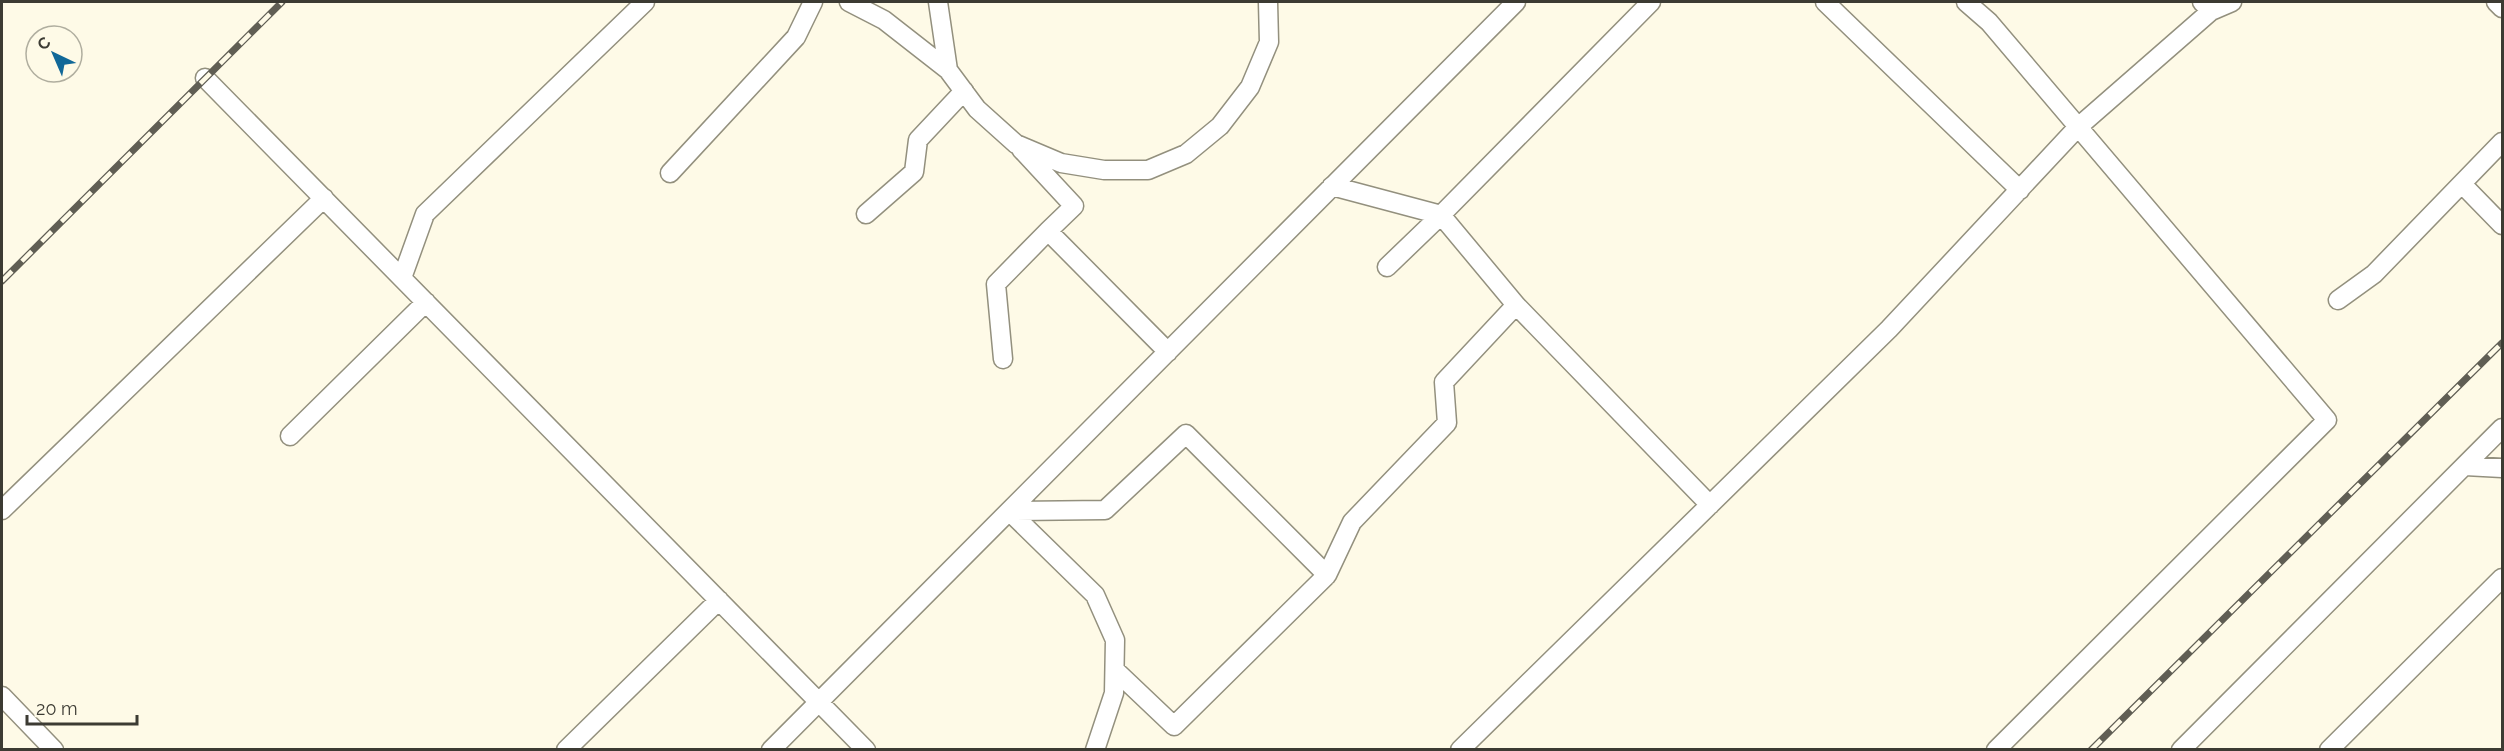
<svg xmlns="http://www.w3.org/2000/svg" width="2504" height="751" viewBox="0 0 2504 751" font-family="Raleway,sans-serif">
  <style>
    .lines { fill: none; stroke-linecap: round; stroke-linejoin: round }
    .service-casing { stroke: #93907e; stroke-width: 21 }
    .service { stroke: #fff; stroke-width: 18 }
    .rail-casing { stroke: #605e54; stroke-width: 7 }
    .rail { stroke: #fefae7; stroke-width: 4.5; stroke-dasharray: 14; stroke-linecap: butt }
  </style>
  <rect width="100%" height="100%" fill="#fefae7"/>
  <g class="lines">
    <defs>
      <path id="service" d="M849,2L884,20L948,70
        M938,2L948,70L977,109L1016,144L1061,163L1104,170H1148L1186,154L1220,126L1250,87L1269,42L1268,2
        M1825,2L2020,190
        M1966,2L1989,22L2327,420L1996,750
        M2496,2L2502,8
        M2211,11L2232,2
        M205,78L866,750
        M1021,149L1074,206L1048,231L1168,352
        M670,173L796,37L813,2
        M2462,184L2502,225
        M1332,186L1441,215L1651,2
        M866,214L914,172L918,140L964,91
        M402,278L425,214L645,2
        M2338,300L2374,274L2502,142
        M1516,305L1710,505
        M1003,359L996,284L1048,231
        M290,436L426,302
        M2465,466L2502,468
        M2,510L324,198
        M1009,511L1105,510L1186,434L1327,575L1174,726L1115,670
        M1009,511L1095,595L1115,640L1114,693L1095,750
        M1327,575L1352,522L1447,423L1444,382L1516,305L1441,215L1387,267
        M2,696L54,750
        M566,750L719,600
        M771,750L1516,2
        M1460,750L1889,329L2077,128L2211,11L2202,2
        M2181,750L2502,428
        M2329,750L2502,578"/>
    </defs>
    <use href="#service" class="service-casing"/>
    <use href="#service" class="service"/>
    <defs>
      <path id="rail" d="M2,281L282,2
        M2091,750L2502,343"/>
    </defs>
    <use href="#rail" class="rail-casing"/>
    <use href="#rail" class="rail"/>
  </g>
  <rect width="2504" height="751" fill="none" stroke="#3c3b33" stroke-width="6"/>
  <g transform="translate(54 54) rotate(316)"><circle r="28" fill="#fefae7" stroke="#b0ae9f" stroke-width="1.5"/>
  <path d="M0-4.5L10 22L0 15L-10 22Z" fill="#116898"/>
  <text y="-9" font-size="16" font-weight="bold" text-anchor="middle" fill="#3c3b33">С</text>
  </g>
  <path d="M27 715v9h110v-9" fill="none" stroke="#3c3b33" stroke-width="3"/>
  <text x="36" y="715" font-size="18" fill="#3c3b33" stroke="#fefae7" stroke-width="4.5" paint-order="stroke">20 m</text>
</svg>
